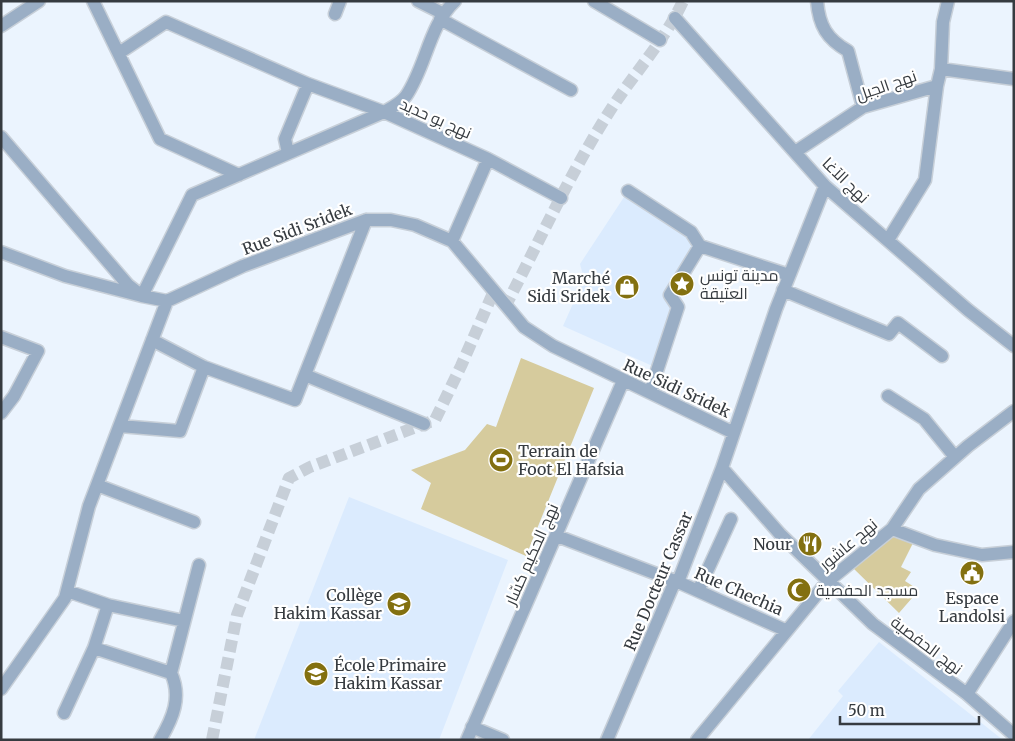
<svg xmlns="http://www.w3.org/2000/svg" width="1015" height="741" viewBox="0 0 1015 741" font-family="Merriweather,Cairo,serif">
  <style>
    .built { fill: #dbebfe }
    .green { fill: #d6cb9d }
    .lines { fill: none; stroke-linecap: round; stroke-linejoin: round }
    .minor-tunnel { stroke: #c7cfd8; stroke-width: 12; stroke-dasharray: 12 6; stroke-linecap: butt }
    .minor-casing { stroke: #c7cfd8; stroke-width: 15 }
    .minor { stroke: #9aaec5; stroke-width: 12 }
    .labels { text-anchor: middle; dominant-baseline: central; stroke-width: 4.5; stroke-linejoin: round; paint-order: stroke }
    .street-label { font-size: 16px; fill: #363b40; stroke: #fff }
    .poi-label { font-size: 16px; fill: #363b40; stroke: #fff; text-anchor: start }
  </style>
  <rect width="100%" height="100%" fill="#ebf4fe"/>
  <path class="built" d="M628,191L700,246L670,295L678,307L657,368L563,326L584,279L580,264Z
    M349,497L508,560L439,740H254Z
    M879,642L1003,740H808L843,696L838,691Z"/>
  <path class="green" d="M521,358L594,388L526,556L421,509L431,483L411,470L465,450L487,424L496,427Z
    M891,533L913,543L901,567L911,572L905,581L919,590L899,613L852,567Z"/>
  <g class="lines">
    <path class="minor-tunnel" d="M505,307C540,240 572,169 613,106C636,71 665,40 683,1
      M212,740L237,615L289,478L310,467L435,420L461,366L493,293"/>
    <defs>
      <path id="minor" d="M93,1L160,139L239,175
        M418,1L442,13
        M594,1L660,40
        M817,1C819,26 827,39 848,51L863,107
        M335,14L340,1
        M675,18L825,186L968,310L1014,346
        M440,19L571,90
        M1,26L39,1
        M119,53L166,22L308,84L384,112C391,108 401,103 406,96C426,67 429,25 455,1
        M941,69L943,22L948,1
        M1,137L128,285L142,296L167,301L243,266L366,220H391L415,225L452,241L524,327L553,346L734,433
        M795,152L863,107L937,86L941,69L1014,79
        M288,153L285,139L308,84
        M628,191L691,232L700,246L670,295L678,307L650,392
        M888,240L925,180L937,86
        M452,241L488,159
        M700,246L789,275
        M1,252L65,276L142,296L192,195L384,112L488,159L561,198
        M783,290L889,334L898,323L942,356
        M1,337L38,351L14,396L1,413
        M152,340L204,367L295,400L366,220
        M305,375L424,424
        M888,396L924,419L955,457
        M120,426L180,431L204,367
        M722,468L780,534L873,624L967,694L1014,735
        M97,485L194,522
        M892,529L935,545L982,555L1014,552
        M557,536L675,581
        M678,582L785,630
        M67,591L108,605L184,621
        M698,591L731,519
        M94,648L171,673
        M1,689L65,598L89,506L167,301
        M967,694L1014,621
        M64,713L94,648L108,605
        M472,727L503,740
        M160,740C173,718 182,697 171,673L199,565
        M467,740L623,381
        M607,740L675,581L678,582L722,468L776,309L825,186
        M697,740L827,582L892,529L919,489L968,446L1014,411"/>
    </defs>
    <use href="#minor" class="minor-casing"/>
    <use href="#minor" class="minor"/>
  </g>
  <defs>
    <symbol id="sight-disc" viewBox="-11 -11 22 22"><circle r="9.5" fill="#837010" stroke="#fff"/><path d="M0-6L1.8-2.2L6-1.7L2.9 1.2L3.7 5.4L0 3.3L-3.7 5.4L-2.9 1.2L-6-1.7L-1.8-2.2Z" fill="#fff"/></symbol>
    <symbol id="shop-disc" viewBox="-11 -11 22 22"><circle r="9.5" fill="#837010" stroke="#fff"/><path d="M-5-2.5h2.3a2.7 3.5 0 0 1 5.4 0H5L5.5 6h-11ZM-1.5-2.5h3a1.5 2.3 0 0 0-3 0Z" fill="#fff"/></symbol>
    <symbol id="stadium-disc" viewBox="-11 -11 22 22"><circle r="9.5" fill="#837010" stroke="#fff"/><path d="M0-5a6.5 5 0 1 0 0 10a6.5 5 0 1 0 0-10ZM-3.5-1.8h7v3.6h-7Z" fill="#fff"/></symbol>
    <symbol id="restaurant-disc" viewBox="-11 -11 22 22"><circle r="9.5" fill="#837010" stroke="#fff"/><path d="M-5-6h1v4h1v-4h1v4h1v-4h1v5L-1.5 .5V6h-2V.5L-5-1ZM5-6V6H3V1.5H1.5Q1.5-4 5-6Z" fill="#fff"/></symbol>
    <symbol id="civic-disc" viewBox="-11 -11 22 22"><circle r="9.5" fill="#837010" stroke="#fff"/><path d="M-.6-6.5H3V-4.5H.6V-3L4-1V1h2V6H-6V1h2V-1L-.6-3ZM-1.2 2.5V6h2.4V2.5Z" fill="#fff"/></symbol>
    <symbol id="mosque-disc" viewBox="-11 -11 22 22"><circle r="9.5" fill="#837010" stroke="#fff"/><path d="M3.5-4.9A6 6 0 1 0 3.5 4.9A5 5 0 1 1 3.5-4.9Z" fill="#fff"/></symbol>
    <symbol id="school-disc" viewBox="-11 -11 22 22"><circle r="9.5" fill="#837010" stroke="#fff"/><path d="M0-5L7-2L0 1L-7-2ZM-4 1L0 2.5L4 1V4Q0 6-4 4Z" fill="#fff"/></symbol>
  </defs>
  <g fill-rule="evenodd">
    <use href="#sight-disc" x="668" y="270" width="28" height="28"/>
    <use href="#shop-disc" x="613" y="273" width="28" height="28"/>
    <use href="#stadium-disc" x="487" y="446" width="28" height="28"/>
    <use href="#restaurant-disc" x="796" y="530" width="28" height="28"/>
    <use href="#civic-disc" x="958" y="559" width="28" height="28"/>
    <use href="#mosque-disc" x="785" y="576" width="28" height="28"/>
    <use href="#school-disc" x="385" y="590" width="28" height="28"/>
    <use href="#school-disc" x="302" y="660" width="28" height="28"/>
  </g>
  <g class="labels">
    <g class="street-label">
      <text transform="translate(886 85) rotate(-19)">نهج الجبل</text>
      <text transform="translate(436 118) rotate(24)">نهج بو حديد</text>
      <text transform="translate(846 180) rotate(44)">نهج الآغا</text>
      <text transform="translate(297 229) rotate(-21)">Rue Sidi Sridek</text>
      <text transform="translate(677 388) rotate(25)">Rue Sidi Sridek</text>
      <text transform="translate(848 544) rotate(-40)">نهج عاشور</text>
      <text transform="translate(531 554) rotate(-66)">نهج الحكيم كسّار</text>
      <text transform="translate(658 581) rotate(-67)">Rue Docteur Cassar</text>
      <text transform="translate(739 591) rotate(24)">Rue Chechia</text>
      <text transform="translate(927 645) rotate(37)">نهج الحفصية</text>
    </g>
    <g class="poi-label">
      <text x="700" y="275">مدينة تونس<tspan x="700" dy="18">العتيقة</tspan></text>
      <text x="610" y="278" text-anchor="end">Marché<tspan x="610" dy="18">Sidi Sridek</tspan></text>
      <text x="518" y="451">Terrain de<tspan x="518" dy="18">Foot El Hafsia</tspan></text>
      <text x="792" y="544" text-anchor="end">Nour</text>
      <text x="816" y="590">مسجد الحفصية</text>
      <text x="382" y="595" text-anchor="end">Collège<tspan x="382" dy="18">Hakim Kassar</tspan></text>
      <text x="972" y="598" text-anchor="middle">Espace<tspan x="972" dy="18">Landolsi</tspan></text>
      <text x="334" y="665">École Primaire<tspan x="334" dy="18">Hakim Kassar</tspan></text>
    </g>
  </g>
  <rect width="1015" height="741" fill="none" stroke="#363b40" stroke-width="5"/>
  <path d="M840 716v8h139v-8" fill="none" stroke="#363b40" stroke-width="2.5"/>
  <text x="848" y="716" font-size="15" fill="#363b40" stroke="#ffffff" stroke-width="4" paint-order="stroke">50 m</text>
</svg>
